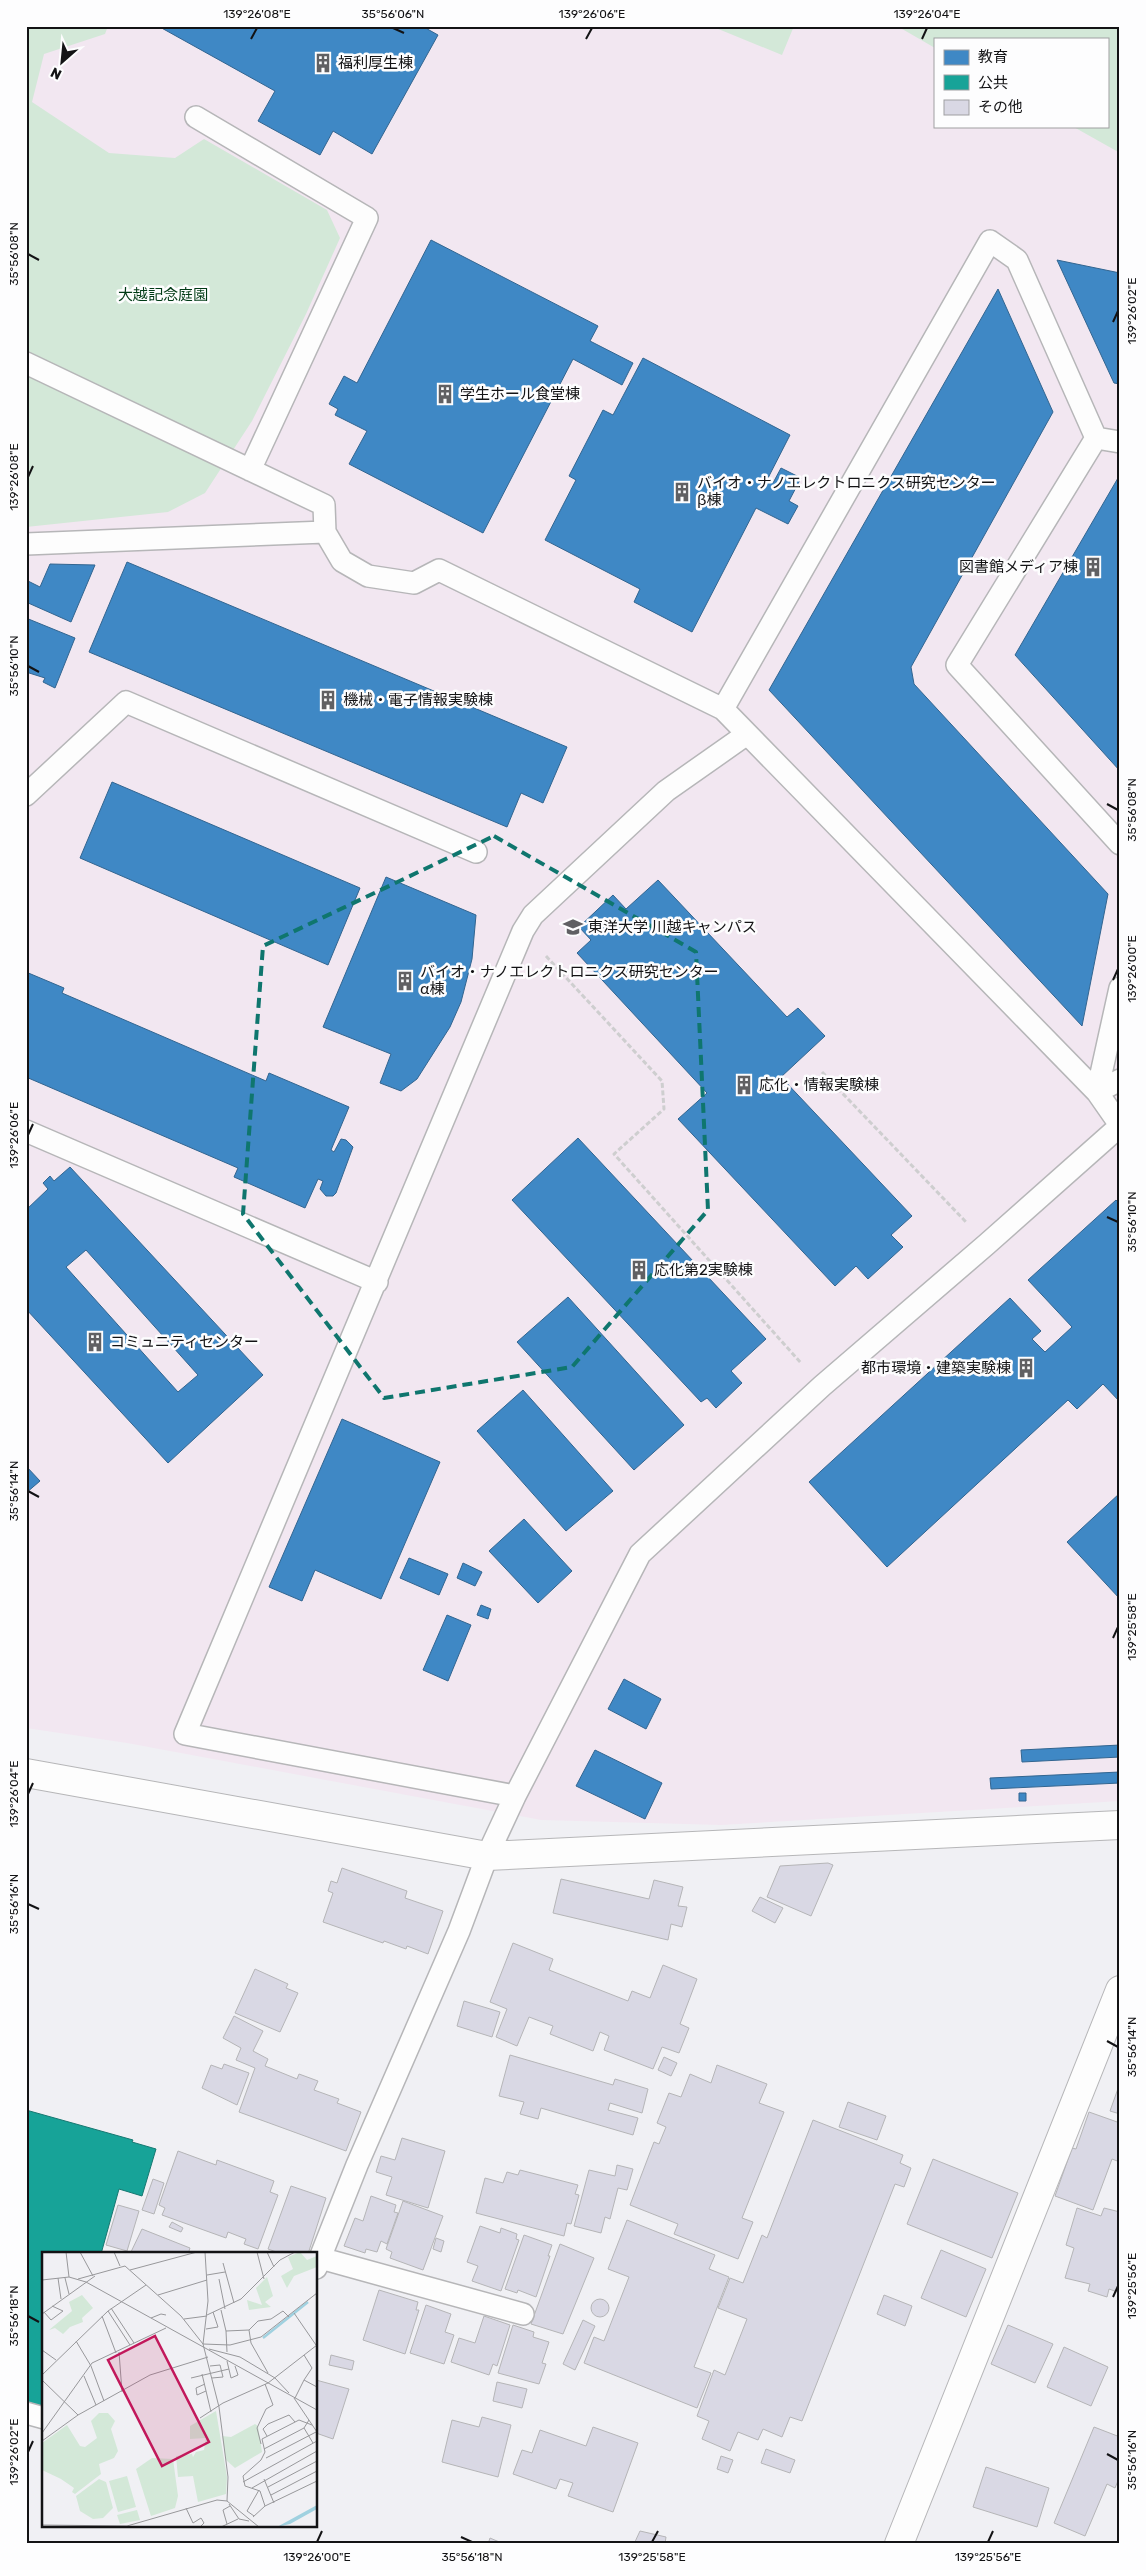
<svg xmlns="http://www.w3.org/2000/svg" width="1146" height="2570" viewBox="0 0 1146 2570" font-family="Rubik,'Noto Sans JP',sans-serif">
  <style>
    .education { fill: #f2e7f1; fill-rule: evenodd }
    .green { fill: #d3e8d8 }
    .schools { fill: #3f88c5; stroke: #326590; fill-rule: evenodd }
    .public { fill: #17a398; stroke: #167871 }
    .building { fill: #d9d8e4; stroke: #b5b5b7 }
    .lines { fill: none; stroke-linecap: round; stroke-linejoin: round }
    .service-casing { stroke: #b6b6b8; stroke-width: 24 }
    .minor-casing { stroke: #b6b6b8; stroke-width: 30 }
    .path { stroke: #cececf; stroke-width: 3; stroke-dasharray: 5 2.5; stroke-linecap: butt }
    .service { stroke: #fdfdfd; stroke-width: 21 }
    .minor { stroke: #fdfdfd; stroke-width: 28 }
    .marked { fill: none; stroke: #0f766e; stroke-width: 4; stroke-dasharray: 10 6; stroke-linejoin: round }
    .ticks { fill: none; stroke: #131315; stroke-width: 2 }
    .labels { text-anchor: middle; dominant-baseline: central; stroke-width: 5; stroke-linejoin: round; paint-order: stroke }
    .poi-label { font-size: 15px; fill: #131315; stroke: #fdfdfe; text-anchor: start }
    .park-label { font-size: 15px; fill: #003a15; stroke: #fdfdfe }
    .inset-river { fill: none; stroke: #a0d1e0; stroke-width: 2.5 }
    .inset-road { fill: none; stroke: #98989b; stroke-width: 1 }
    .view { fill: #c2185b; fill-opacity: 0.15; stroke: #c2185b; stroke-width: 2.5 }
    .inset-edge { fill: none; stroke: #131315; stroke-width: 2.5 }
    .neatline { fill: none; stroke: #131315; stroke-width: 2 }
    .ticks-label { font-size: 12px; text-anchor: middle; fill: #131315 }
  </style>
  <rect width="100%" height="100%" fill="#f0f0f4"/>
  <path class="education" d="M26,26H1120V1801L721,1825L541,1820L127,1743L26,1728ZM935,39H1107V126H935Z"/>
  <path class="green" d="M26,26H108L105,34L44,54L32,102L109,153L175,158L204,139L327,210L340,238L306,314L252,421L205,493L168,512L26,527Z
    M711,26H794L782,55Z
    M897,26H1120V153L1072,126H1107V39H935V48Z"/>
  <path class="schools" d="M158,26H422L438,35L372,154L333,131L320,155L258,121L275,91Z
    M431,240L598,326L590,341L633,363L622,385L573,359L483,533L349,464L367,431L335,415L338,409L329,404L344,376L357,383Z
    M1057,260L1120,273V384L1114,383Z
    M998,289L1053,412L911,667L914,684L1108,894L1082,1026L769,690Z
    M643,358L790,435L767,480L773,483L781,468L801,478L789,501L798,506L788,524L756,508L692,632L634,602L640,589L545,540L576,480L569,476L603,410L613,415Z
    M1118,478H1120V771L1015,655Z
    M127,562L567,747L543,803L521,793L507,827L89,652Z
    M50,564L95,565L71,622L26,602V580L40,587Z
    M26,618L75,638L55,688L43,682L45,678L26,672Z
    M112,782L360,888L328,965L80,858Z
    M386,877L476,915L472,959L461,1002L450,1027L417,1079L401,1091L380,1083L391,1054L323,1027Z
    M658,880L787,1017L798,1008L825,1036L781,1077L912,1216L891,1235L903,1247L868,1279L856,1266L835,1286L678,1119L707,1093L577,953L591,940L579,927L613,895L626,909Z
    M26,972L64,988L62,993L266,1081L269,1073L349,1107L331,1150L334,1152L341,1139L346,1140L353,1147L336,1193L333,1196H326L320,1189L323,1181L318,1179L305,1208L234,1177L238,1168L26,1077Z
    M578,1138L766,1339L731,1371L742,1383L716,1408L707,1398L701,1402L512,1200Z
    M70,1167L263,1375L168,1463L26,1309V1210L48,1189L43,1183L50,1176L54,1181ZM86,1250L198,1375L178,1392L66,1267Z
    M1116,1200L1120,1204V1402L1103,1384L1077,1409L1068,1400L887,1567L809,1482L1010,1298L1041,1331L1032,1339L1045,1352L1072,1327L1028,1280Z
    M568,1297L684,1425L634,1470L517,1342Z
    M523,1390L613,1491L566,1531L477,1431Z
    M342,1419L440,1462L381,1599L315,1570L302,1601L269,1587Z
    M26,1466L40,1481L26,1493Z
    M1120,1493V1599L1067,1542Z
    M524,1519L572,1571L538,1603L489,1551Z
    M409,1558L448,1574L439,1595L400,1578Z
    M463,1563L482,1572L475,1586L457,1578Z
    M481,1605L491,1609L488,1619L477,1615Z
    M447,1615L471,1625L448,1681L423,1670Z
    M624,1679L661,1699L646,1729L608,1709Z
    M1120,1745V1757L1022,1762L1021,1750Z
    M595,1750L662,1783L645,1819L576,1786Z
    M1120,1772V1783L991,1789L990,1778Z
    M1019,1793H1026V1801H1019Z"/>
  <path class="public" d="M26,2110L133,2140L132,2142L156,2149L142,2196L119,2189L101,2254H44V2407L26,2402Z"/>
  <path class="building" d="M828,1863L833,1865L811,1916L767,1897L780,1866Z
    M342,1868L407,1891L405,1898L443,1911L428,1954L407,1946L406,1949L384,1941L383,1943L323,1922L333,1893L328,1891L331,1881L337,1883Z
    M561,1879L649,1899L654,1880L683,1887L678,1906L687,1907L682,1927L671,1924L668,1940L553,1913Z
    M760,1897L783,1908L775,1923L752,1911Z
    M513,1943L553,1959L549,1970L628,2001L632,1991L650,1998L663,1965L697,1979L680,2024L689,2028L679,2053L662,2047L653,2069L604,2050L609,2036L600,2032L593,2051L550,2034L553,2026L529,2017L517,2046L496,2037L507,2009L490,2002Z
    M255,1969L288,1984L286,1988L298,1993L280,2032L235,2013Z
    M464,2001L500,2012L492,2037L457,2026Z
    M234,2016L263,2031L253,2051L268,2059L265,2066L297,2079L299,2074L318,2081L314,2090L339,2099L337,2103L361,2112L346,2151L239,2112L255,2068L236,2060L241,2048L223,2038Z
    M510,2055L613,2085L615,2079L648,2089L642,2113L610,2103L608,2110L638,2118L633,2135L541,2108L538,2119L520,2114L524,2102L499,2096Z
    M664,2057L677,2063L671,2076L658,2070Z
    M224,2064L249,2073L237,2105L202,2088L211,2065L222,2069Z
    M717,2065L767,2084L759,2103L784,2112L742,2218L753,2222L738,2259L674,2234L678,2224L630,2205L654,2142L659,2144L666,2127L657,2123L669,2093L681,2097L690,2074L711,2083Z
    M1120,2083V2114L1110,2111Z
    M848,2102L886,2116L877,2140L839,2127Z
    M1089,2112L1120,2123V2162L1112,2159L1093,2210L1055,2196L1072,2148L1076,2149Z
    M813,2120L903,2155L900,2163L911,2168L904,2187L895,2184L802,2421L790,2417L782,2437L763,2429L758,2440L738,2432L730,2451L702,2439L709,2421L697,2416L714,2370L725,2375L747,2319L718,2308L730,2278L743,2283L762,2235L767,2238Z
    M402,2138L445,2151L428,2208L386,2195L392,2177L376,2172L381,2156L395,2160Z
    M178,2151L216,2165L217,2160L274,2181L270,2192L278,2195L258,2249L244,2244L246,2239L228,2232L226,2238L162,2215L165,2208L159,2205Z
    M933,2159L1018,2193L992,2258L907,2224Z
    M617,2165L633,2169L627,2190L618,2188L610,2219L605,2217L601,2233L574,2226L589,2170L615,2176Z
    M520,2170L578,2185L575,2194L579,2195L571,2224L567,2223L564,2236L476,2213L485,2178L503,2183L507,2172L518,2175Z
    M153,2179L164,2183L154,2214L142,2210Z
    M291,2186L326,2198L308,2254H282L268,2249Z
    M371,2196L396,2205L394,2212L398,2213L387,2244L381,2241L377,2252L366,2249L365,2253L344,2246L355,2218L363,2221Z
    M403,2201L443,2216L423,2270L390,2258L392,2252L386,2249Z
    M118,2205L139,2211L127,2251L106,2245Z
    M1077,2208L1101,2216L1104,2208L1120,2212V2293L1109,2289L1107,2297L1088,2291L1090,2284L1065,2278L1074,2248L1066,2245Z
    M627,2220L715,2255L709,2269L729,2277L694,2367L711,2373L697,2408L584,2363L594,2337L604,2341L629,2277L608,2269Z
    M172,2222L183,2228L181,2232L169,2227Z
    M480,2226L500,2233L501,2228L517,2234L516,2239L519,2240L501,2291L472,2281L478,2266L467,2262Z
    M142,2229L190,2248L188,2254H130Z
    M524,2235L552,2245L548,2256H550L536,2297L518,2290L517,2293L505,2289Z
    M436,2238L444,2241L441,2252L433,2249Z
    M560,2244L594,2258L563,2334L531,2324Z
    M941,2250L986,2269L966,2317L921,2298Z
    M379,2290L418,2302L416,2310H419L405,2354L363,2340Z
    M884,2295L912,2306L905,2326L877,2314Z
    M591 2308a9 9 0 1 1 18 0a9 9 0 1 1-18 0Z
    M426,2305L451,2314L445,2332L454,2335L444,2364L410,2353Z
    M484,2316L510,2325L497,2366L493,2364L489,2375L451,2362L459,2338L475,2343Z
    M583,2320L595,2326L575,2370L563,2364Z
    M513,2325L534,2332L533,2337L549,2342L542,2363L546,2364L539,2384L498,2373Z
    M1008,2325L1053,2344L1035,2383L991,2364Z
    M1064,2347L1108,2367L1091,2406L1047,2387Z
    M331,2355L354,2361L352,2370L329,2365Z
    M316,2380L349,2389L333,2439L316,2433Z
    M497,2382L527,2389L522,2408L493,2401Z
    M482,2417L511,2425L498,2477L442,2462L452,2420L479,2427Z
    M593,2427L638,2443L613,2512L568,2496L573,2483L560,2479L556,2489L513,2474L522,2450L532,2453L540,2430L586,2446Z
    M1094,2427L1120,2437V2476L1115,2488L1107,2484L1085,2536L1054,2523Z
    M766,2449L795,2460L790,2473L761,2463Z
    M721,2456L733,2460L728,2473L717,2469Z
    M986,2467L1049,2488L1037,2527L973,2507Z
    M640,2531L666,2537L665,2544H634Z
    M490,2538L504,2544H488Z"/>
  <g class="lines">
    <defs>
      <path id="service" d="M196,117L367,218L250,470
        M26,363L324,505L325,532L342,561L368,576L414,583L439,570L723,709L1097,1092L1120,1125
        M1120,442L1096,438L957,665L1120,844
        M26,544L325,532
        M723,709L990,241L1017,260L1096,438
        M26,795L126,702L476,852
        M1097,1092L1120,988
        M1097,1092L1120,1080
        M26,1131L377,1282
        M515,1796L185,1734L523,931L533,915L666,791L747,734
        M320,2258L523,2314
        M316,2268L357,2165L459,1931L487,1856L515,1796L640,1554L822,1386L987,1244L1120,1126
        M26,2413L44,2418"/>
      <path id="minor" d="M26,1773L487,1856L1120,1825
        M899,2544L1120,1990"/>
    </defs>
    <use href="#service" class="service-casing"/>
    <use href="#minor" class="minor-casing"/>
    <path class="path" d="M546,956L662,1081L664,1109L614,1154L801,1363
      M822,1072L966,1222"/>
    <use href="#service" class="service"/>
    <use href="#minor" class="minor"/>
  </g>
  <path class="marked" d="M494,836L696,952L708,1210L572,1367L384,1398L243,1214L263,946Z"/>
  <path class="ticks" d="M393,28L404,33M251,39L257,28M586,39L592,28M922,39L927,28M28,254L39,260M1113,322L1118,311M28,477L33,466M28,666L39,672M1107,804L1118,810M1113,980L1118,969M28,1135L33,1124M1107,1217L1118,1222M28,1491L39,1497M1113,1638L1118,1627M28,1794L33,1783M28,1904L39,1909M1107,2041L1118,2047M1113,2297L1118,2286M28,2316L39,2322M28,2452L33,2441M1107,2454L1118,2460M461,2537L472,2542M317,2542L322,2531M652,2542L658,2531M988,2542L993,2531"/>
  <defs>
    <symbol id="building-bare" viewBox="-9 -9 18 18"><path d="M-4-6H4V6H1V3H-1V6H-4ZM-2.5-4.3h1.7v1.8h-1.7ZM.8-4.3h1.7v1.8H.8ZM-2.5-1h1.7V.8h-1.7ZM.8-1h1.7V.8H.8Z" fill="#606063" stroke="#fdfdfe" stroke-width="2.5" paint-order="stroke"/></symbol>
    <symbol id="university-bare" viewBox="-9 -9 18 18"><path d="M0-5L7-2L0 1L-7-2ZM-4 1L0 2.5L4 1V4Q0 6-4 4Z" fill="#606063" stroke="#fdfdfe" stroke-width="2.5" paint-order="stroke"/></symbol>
  </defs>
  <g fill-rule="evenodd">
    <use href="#building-bare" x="309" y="49" width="28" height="28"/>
    <use href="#building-bare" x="431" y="380" width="28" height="28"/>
    <use href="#building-bare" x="668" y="478" width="28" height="28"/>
    <use href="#building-bare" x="1079" y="553" width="28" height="28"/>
    <use href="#building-bare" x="314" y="686" width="28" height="28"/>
    <use href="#university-bare" x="559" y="913" width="28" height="28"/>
    <use href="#building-bare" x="391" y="967" width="28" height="28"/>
    <use href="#building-bare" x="730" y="1071" width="28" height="28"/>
    <use href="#building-bare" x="625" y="1256" width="28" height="28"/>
    <use href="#building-bare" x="81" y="1328" width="28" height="28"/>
    <use href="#building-bare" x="1012" y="1354" width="28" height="28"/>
  </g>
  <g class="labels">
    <g class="poi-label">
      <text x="338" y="63">福利厚生棟</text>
      <text x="460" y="394">学生ホール食堂棟</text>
      <text x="697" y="483">バイオ・ナノエレクトロニクス研究センター<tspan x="697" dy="17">β棟</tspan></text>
      <text x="1078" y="567" text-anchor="end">図書館メディア棟</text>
      <text x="343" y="700">機械・電子情報実験棟</text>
      <text x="588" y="927">東洋大学 川越キャンパス</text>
      <text x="420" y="972">バイオ・ナノエレクトロニクス研究センター<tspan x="420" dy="17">α棟</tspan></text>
      <text x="759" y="1085">応化・情報実験棟</text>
      <text x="654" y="1270">応化第2実験棟</text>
      <text x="110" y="1342">コミュニティセンター</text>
      <text x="1011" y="1368" text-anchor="end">都市環境・建築実験棟</text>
    </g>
    <g class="park-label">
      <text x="163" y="295">大越記念庭園</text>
    </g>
  </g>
  <g transform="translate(42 2252)">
    <rect width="275" height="275" fill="#f0f0f4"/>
    <path d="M258,0L265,8L275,4V15L252,24L245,36L239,24L251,17L246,5ZM225,25L231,44L223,50L229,55L207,58L205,48L220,53L214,36ZM40,43L51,56L40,66L41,70L28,75L21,82L13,76L7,78L30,59L27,50ZM174,159L185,225L184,242L156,250L151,224L136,225L134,204L150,202L151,205L154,200L162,198L164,186L148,187V174ZM57,161H66L73,169L69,177L76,199L72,206L57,212L59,222L33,242L30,240L32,236L19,227L0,218V191L25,173L38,194L43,195L55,186L49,169ZM213,172L216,174L220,200L193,216L184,208L180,184L189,185ZM110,206L131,207L136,244L133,256L109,264L94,217ZM85,224L94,255L76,260L67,229ZM57,227L64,230L71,256L61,266L51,267L38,259L34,244ZM95,258L98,268L78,272L75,263Z" fill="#d3e8d8"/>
    <path d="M275,253V257L248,272L235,275Z" fill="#a0d1e0"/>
    <path class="inset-river" d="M221,86L266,50"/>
    <path class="inset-road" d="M24,0L27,25M38,0L51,24M72,0L78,14M163,0L166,49L161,92L177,155L186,225L185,249M215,0L222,27M225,0L232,15M181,11L192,51M88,18L155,0M165,23L183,20M16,26L19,47M23,26L27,42M36,27L83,14L139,64L161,92L188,93L219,85L275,41M177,27L183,57M0,28L27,25L44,30L275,158M116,43L165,28M69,56L92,91M179,58L184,79M66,59L88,93M2,60L9,68L21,59L10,54M252,61L274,93M0,62L53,24M165,63L199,47L238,8L253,0M60,64L74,101M109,66L119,62L124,63M142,67L165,64M164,77L176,75L171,60M34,89L49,114L62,149M167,97L198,105L233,126L247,141M0,98L14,108M77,100L80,140M185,100L184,79L207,78M262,103L270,116L262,128L275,135M185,109L189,126L196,123L193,114M168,114L178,113L181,125L170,126M226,121L209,91L207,78L216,69L229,67L241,59L247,65M160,122L169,160M0,123L66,59L104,33M42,124L54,153M149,126L187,117M0,128L36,163L108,123L166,105M163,132L154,136L155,143L164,139M252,146L275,180M253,146L262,128M158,166L181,151L226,131L275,93M262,176L271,191M0,181L50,111L124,76M225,184L221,177L226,172L247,163L253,170M0,189L36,163M219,192L215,176L224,157L231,153L223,132M222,197L262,176L267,168M224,206L274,180M222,227L232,251M201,230L275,189M226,235L275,209M210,236L275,199M229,243L275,219M187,252L197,267L207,269M223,254L218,239L203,234L201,224L219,208L223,200L220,187L257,168L270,173M144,256L151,271L159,266L162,271L158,275M212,264L205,259L217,238M211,265L223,254L275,229M185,272L181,258L188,254M0,273L85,274L175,248L185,249L217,275M179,275L196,267"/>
    <path class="view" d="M113,84L167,190L120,214L66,108Z"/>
    <rect width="275" height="275" class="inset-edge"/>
  </g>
  <rect width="1146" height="2570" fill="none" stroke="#fdfdfe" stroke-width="55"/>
  <rect x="934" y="38" width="175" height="90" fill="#fdfdfe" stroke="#9f9fa1"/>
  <rect x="944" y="50" width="25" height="15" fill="#3f88c5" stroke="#9f9fa1"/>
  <text x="978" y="62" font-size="15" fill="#131315">教育</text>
  <rect x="944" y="75" width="25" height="15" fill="#17a398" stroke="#9f9fa1"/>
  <text x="978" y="88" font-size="15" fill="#131315">公共</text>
  <rect x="944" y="100" width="25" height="15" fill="#d9d8e4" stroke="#9f9fa1"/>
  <text x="978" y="112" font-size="15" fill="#131315">その他</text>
  <g transform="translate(62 62) rotate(207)" stroke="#fdfdfe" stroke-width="4" paint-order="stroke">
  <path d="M0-4L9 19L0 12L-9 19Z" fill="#131315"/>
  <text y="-8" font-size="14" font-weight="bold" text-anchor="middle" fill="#131315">N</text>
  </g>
  <rect x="28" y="28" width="1090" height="2514" class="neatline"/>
  <g class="ticks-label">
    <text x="257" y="18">139°26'08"E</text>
    <text x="393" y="18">35°56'06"N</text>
    <text x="592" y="18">139°26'06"E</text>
    <text x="927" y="18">139°26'04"E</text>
    <text transform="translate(14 254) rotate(-90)" y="4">35°56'08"N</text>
    <text transform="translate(1132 311) rotate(-90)" y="4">139°26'02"E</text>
    <text transform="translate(14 477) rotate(-90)" y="4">139°26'08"E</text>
    <text transform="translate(14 666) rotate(-90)" y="4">35°56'10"N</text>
    <text transform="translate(1132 810) rotate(-90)" y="4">35°56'08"N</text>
    <text transform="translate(1132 969) rotate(-90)" y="4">139°26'00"E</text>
    <text transform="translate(14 1135) rotate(-90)" y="4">139°26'06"E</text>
    <text transform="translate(1132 1222) rotate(-90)" y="4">35°56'10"N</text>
    <text transform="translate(14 1491) rotate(-90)" y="4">35°56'14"N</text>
    <text transform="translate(1132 1627) rotate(-90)" y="4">139°25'58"E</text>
    <text transform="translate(14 1794) rotate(-90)" y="4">139°26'04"E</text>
    <text transform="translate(14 1904) rotate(-90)" y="4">35°56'16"N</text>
    <text transform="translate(1132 2047) rotate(-90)" y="4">35°56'14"N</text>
    <text transform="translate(1132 2286) rotate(-90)" y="4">139°25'56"E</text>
    <text transform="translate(14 2316) rotate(-90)" y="4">35°56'18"N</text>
    <text transform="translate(14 2452) rotate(-90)" y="4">139°26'02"E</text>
    <text transform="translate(1132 2460) rotate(-90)" y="4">35°56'16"N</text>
    <text x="317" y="2561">139°26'00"E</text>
    <text x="472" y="2561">35°56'18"N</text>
    <text x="652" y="2561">139°25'58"E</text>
    <text x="988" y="2561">139°25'56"E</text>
  </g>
</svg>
